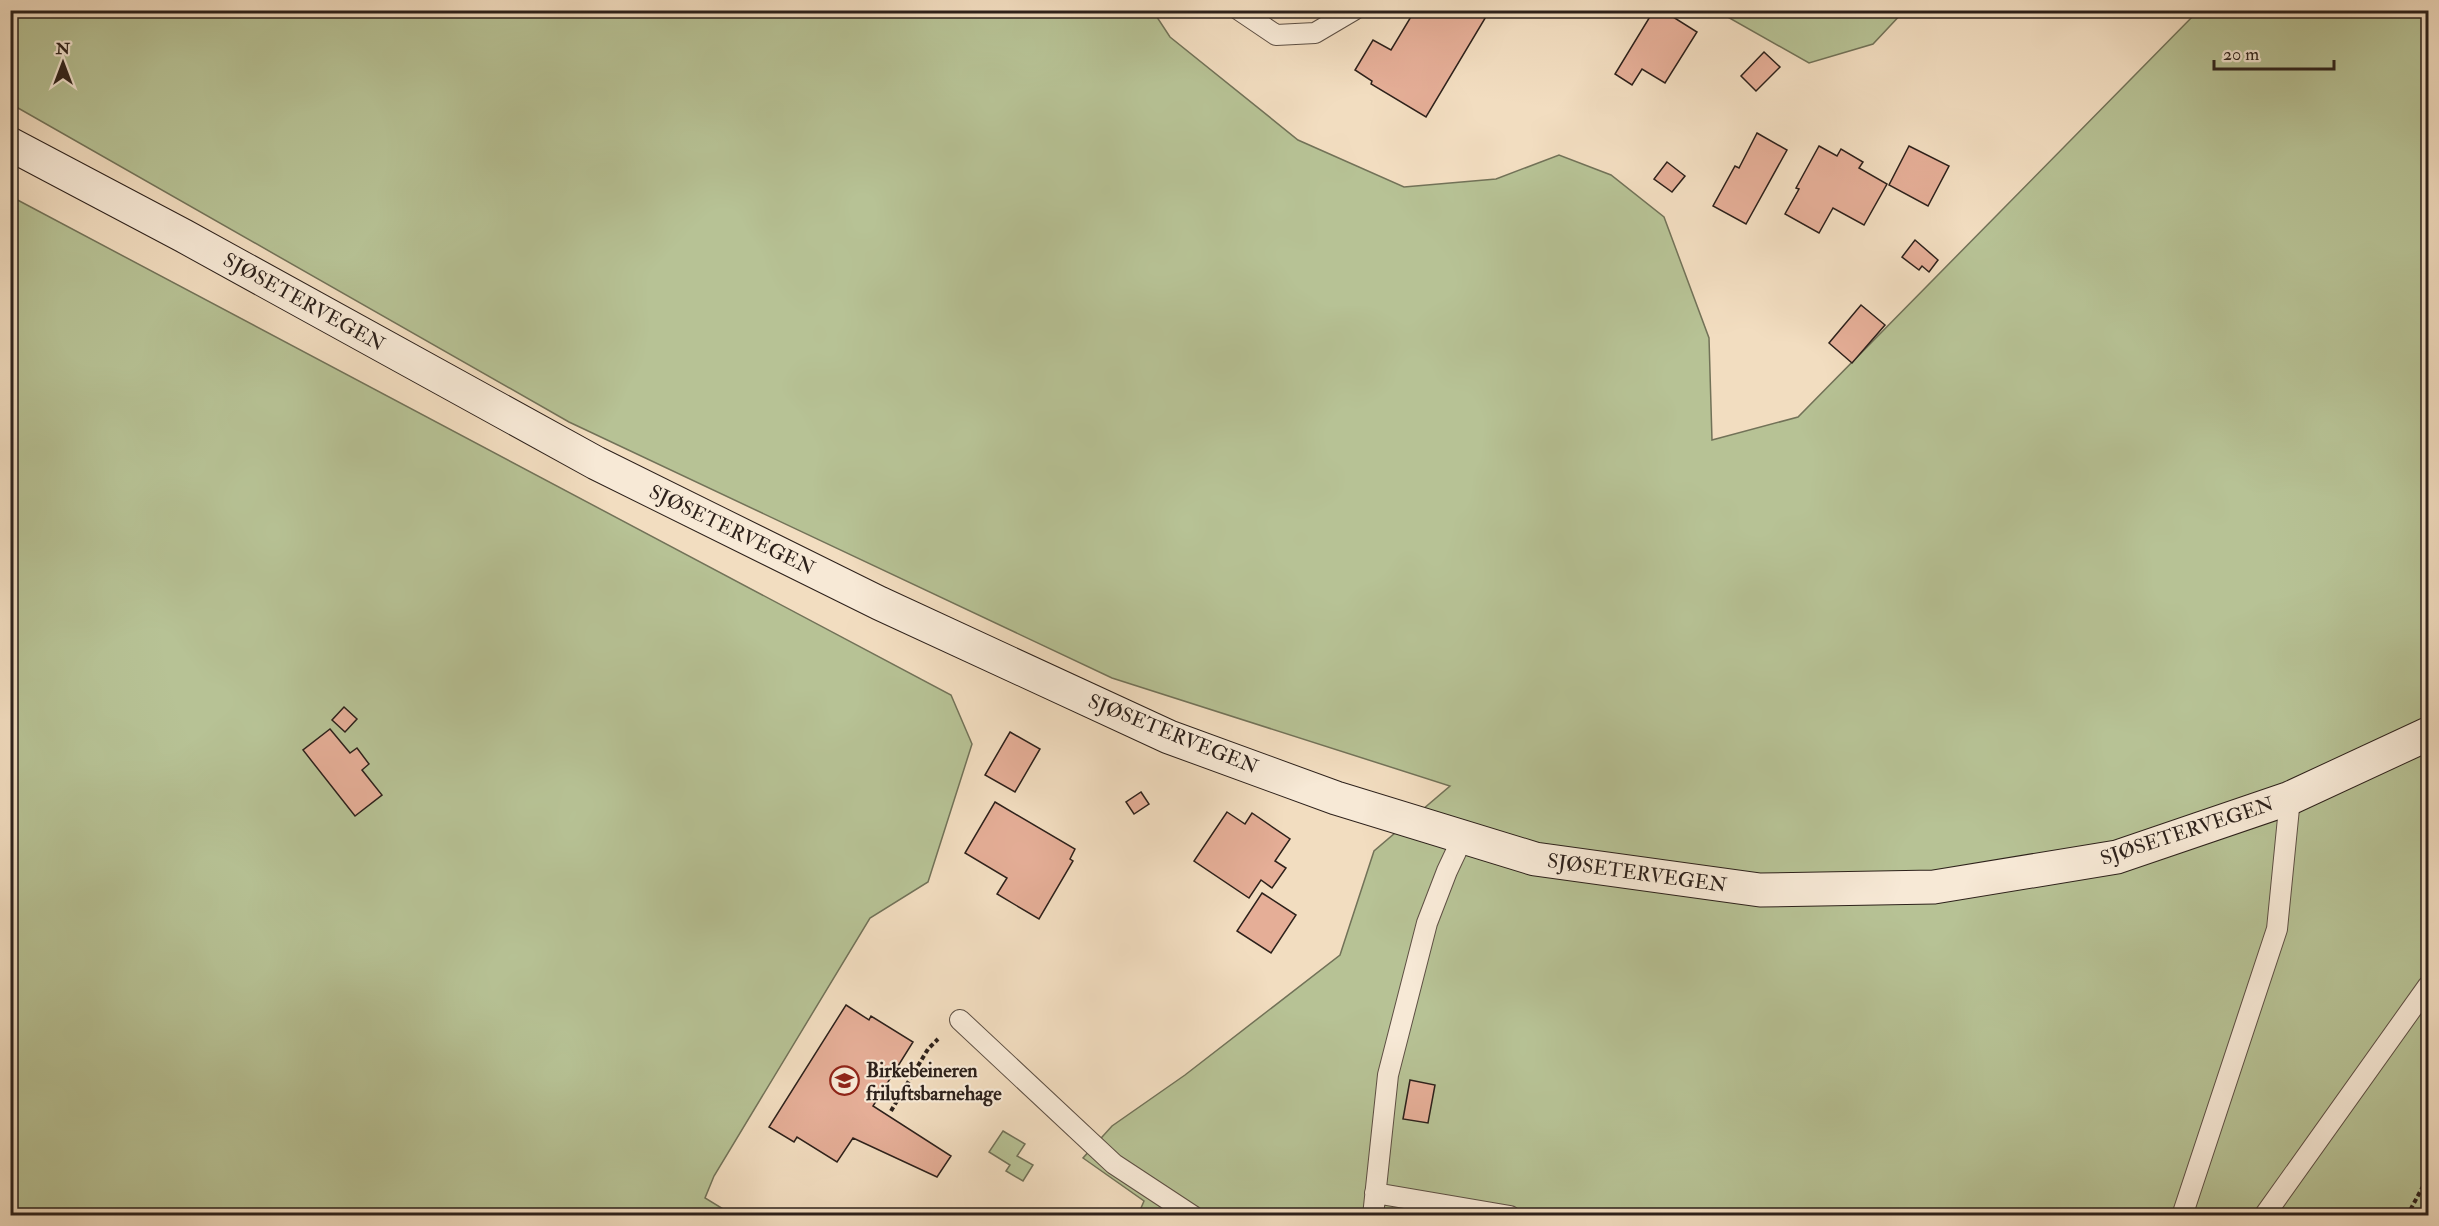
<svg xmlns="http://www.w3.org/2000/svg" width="2439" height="1226" viewBox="0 0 2439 1226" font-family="'IM FELL Double Pica',serif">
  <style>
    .green { fill: #b7c295; stroke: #727258; stroke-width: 1.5 }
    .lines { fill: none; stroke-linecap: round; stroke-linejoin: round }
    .stream { stroke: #737c7d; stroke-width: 12 }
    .building { fill: #e5ae97; stroke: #2d211b; stroke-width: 1.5 }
    .lane-casing { stroke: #5e5044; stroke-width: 22 }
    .secondary-casing { stroke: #2d211b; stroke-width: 35 }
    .path { stroke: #2d211b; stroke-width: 4; stroke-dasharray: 4.5 3; stroke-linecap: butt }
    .lane { stroke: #f7e9d6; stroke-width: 20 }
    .secondary { stroke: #f7e9d6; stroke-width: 33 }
    .labels { text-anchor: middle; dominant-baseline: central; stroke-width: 4.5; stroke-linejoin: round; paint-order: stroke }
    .street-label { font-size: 20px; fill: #2d211b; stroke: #f7e9d6 }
    .poi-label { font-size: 20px; font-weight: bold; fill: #2d211b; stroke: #f7e9d6; text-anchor: start }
  </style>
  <rect width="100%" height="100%" fill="#f2ddc0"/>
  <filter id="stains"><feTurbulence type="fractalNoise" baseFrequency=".00333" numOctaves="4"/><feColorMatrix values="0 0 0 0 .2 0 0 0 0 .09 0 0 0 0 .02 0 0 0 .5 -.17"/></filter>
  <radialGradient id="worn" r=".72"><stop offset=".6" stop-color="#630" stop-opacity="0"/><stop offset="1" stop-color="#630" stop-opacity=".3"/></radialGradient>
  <path class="green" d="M11,11H1153L1170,37L1298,140L1404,187L1496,179L1559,155L1611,175L1664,217L1709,338L1712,440L1798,417L2198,11H2428V1215H1138L1144,1201L1083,1158L1112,1126L1185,1075L1340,955L1374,851L1450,786L1112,678L569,422L11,104Z
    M1717,11H1904L1873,44L1809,63Z
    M10,196L951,695L972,744L928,882L870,918L714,1176L705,1198L733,1215H11Z
    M1003,1131L1025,1144L1017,1156L1033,1165L1023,1181L1006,1171L1010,1165L989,1152Z"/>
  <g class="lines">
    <path class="stream" d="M153,1214V1216"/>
  </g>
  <path class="building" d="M1415,10H1490L1426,117L1371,84L1372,81L1355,70L1373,40L1391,50Z
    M1654,10H1662L1697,32L1665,83L1642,69L1632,85L1615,74Z
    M1764,52L1780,67L1756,91L1741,76Z
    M1757,133L1787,150L1746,224L1713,206L1735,166L1739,168Z
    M1819,146L1837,156L1841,149L1863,162L1859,168L1887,184L1864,225L1833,208L1819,233L1785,214L1799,189L1796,188Z
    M1909,146L1949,166L1928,206L1889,185Z
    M1667,162L1685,176L1672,192L1654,179Z
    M1915,240L1938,260L1929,272L1922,266L1919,270L1902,257Z
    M1861,305L1885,325L1852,363L1829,343Z
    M344,707L357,719L345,732L332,720Z
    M330,729L350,753L357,748L369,764L362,770L382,795L355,816L303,750Z
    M1010,732L1040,749L1015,792L985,775Z
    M1141,792L1149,804L1134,814L1126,802Z
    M995,802L1075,849L1070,859L1073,861L1039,919L997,894L1007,878L965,853Z
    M1227,812L1245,824L1252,813L1290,839L1275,861L1286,868L1272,888L1261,880L1249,898L1194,861Z
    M1262,893L1296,915L1271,953L1237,931Z
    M846,1005L869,1020L871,1016L913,1042L873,1106L951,1156L937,1177L853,1138L837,1162L797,1137L794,1142L769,1127Z
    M1410,1080L1435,1085L1428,1123L1403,1119Z"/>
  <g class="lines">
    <defs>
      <path id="lane" d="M1239,10L1276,35L1315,33L1354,10
        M960,1020L1114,1164L1193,1216
        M1375,1193L1510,1216
        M1373,1216L1388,1075L1427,923L1447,871L1463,837
        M2182,1216L2277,929L2290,798
        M2264,1216L2428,986"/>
      <path id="secondary" d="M10,144L184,236L596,463L879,603L1169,737L1336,798L1535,859L1760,890L1934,887L2117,857L2290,798L2428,734"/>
    </defs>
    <use href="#lane" class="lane-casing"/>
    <use href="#secondary" class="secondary-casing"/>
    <path class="path" d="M891,1111L928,1049L938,1039
      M2407,1216L2428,1177"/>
    <use href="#lane" class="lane"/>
    <use href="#secondary" class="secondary"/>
  </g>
  <defs>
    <symbol id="school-ring" viewBox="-11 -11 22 22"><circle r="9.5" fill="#f7e9d6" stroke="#8f2418" stroke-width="1.5"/><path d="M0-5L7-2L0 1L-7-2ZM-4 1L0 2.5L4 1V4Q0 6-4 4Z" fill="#8f2418"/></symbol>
  </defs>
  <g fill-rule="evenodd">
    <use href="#school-ring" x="828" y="1064" width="33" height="33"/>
  </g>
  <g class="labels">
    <g class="street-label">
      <text transform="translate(304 302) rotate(29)">SJØSETERVEGEN</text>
      <text transform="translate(732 530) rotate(26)">SJØSETERVEGEN</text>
      <text transform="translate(1173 734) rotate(22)">SJØSETERVEGEN</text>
      <text transform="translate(2187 831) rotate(-18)">SJØSETERVEGEN</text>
      <text transform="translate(1637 873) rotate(8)">SJØSETERVEGEN</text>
    </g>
    <g class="poi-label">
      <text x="866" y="1070">Birkebeineren<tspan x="866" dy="23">friluftsbarnehage</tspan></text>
    </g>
  </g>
  <rect width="2439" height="1226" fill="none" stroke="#f2ddc0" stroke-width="36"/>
  <rect x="12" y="12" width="2415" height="1202" fill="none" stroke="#2d211b" stroke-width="3"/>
  <rect x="18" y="18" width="2403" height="1190" fill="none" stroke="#2d211b" stroke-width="1.5"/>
  <g transform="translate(63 63)" stroke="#f7e9d6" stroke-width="4.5" paint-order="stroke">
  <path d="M0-4.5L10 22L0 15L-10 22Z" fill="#2d211b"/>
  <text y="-9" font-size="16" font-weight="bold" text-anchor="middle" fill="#2d211b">N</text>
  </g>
  <path d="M2214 60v9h120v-9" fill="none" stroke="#2d211b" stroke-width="3"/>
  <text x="2223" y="60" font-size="18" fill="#2d211b" stroke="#f7e9d6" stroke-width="4.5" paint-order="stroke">20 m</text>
  <rect width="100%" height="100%" filter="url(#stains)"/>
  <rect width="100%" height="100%" fill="url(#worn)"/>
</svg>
